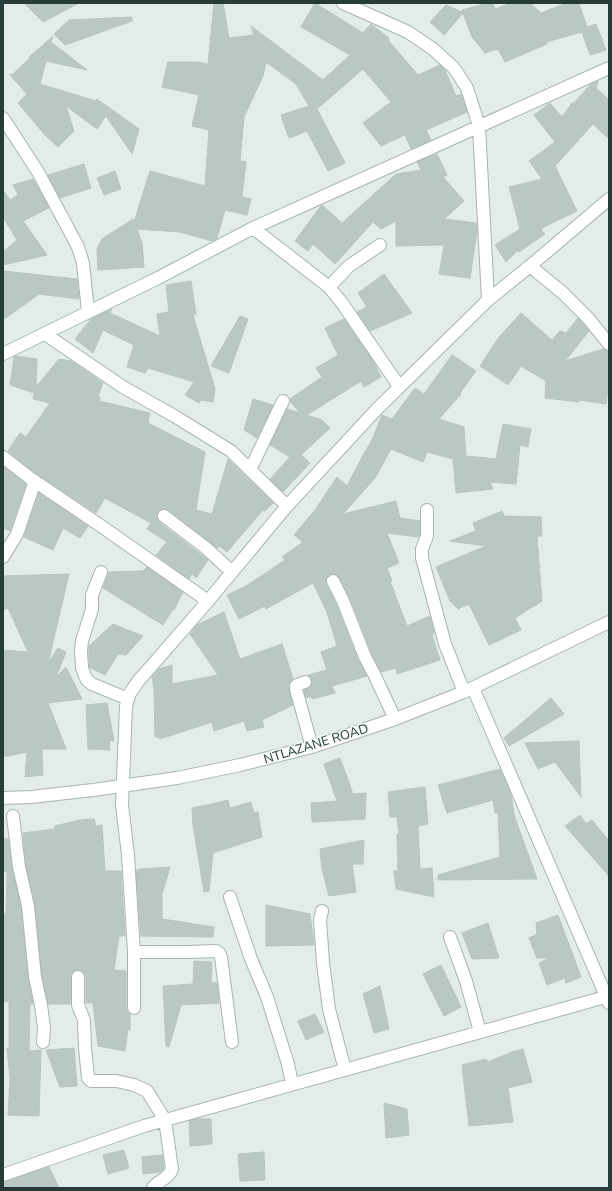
<svg xmlns="http://www.w3.org/2000/svg" width="612" height="1191" viewBox="0 0 612 1191" font-family="'Nunito Sans',sans-serif">
  <style>
    .building { fill: #bac7c3; stroke: #b7c5c1 }
    .lines { fill: none; stroke-linecap: round; stroke-linejoin: round }
    .minor-casing { stroke: #a7b4b1; stroke-width: 14 }
    .tertiary-casing { stroke: #a7b4b1; stroke-width: 14 }
    .minor { stroke: #fff; stroke-width: 12 }
    .tertiary { stroke: #fff; stroke-width: 12 }
    .labels { text-anchor: middle; dominant-baseline: central; stroke-width: 3; stroke-linejoin: round; paint-order: stroke }
    .street-label { font-size: 13px; fill: #253c39; stroke: #f5f9f7 }
  </style>
  <rect width="100%" height="100%" fill="#e4ecea"/>
  <path class="building" d="M24,3H79L43,22Z
    M214,3H223L229,38L254,35L251,26L323,80L350,55L301,27L315,3L363,33L371,24L389,38L388,40L418,75L440,65L445,70L456,96L461,94L467,112L426,130L431,140L411,149L405,135L381,146L363,123L391,102L363,69L317,109L345,163L328,171L307,131L289,138L281,115L309,106L296,84L266,62L263,76L244,117L240,161L246,162L242,197L251,199L247,215L225,210L217,238L212,241L180,232L137,229L142,243L144,267L98,270L97,249L102,239L133,219L134,222L150,171L205,186L209,130L192,126L199,95L162,87L168,62H197L208,64Z
    M488,3H493L495,9L511,3H530L541,13L567,3H579L587,27L596,24L606,50L590,55L582,32L546,42L547,44L505,62L498,49L485,53L472,37L463,13L444,35L430,22L446,5L462,12V10Z
    M132,17V21L65,45L54,34L69,20Z
    M53,36L51,42L87,70L46,61L40,84L96,101L97,99L139,129L132,154L106,116L97,129L66,106L74,131L58,147L45,135L18,103L27,94L9,74L12,75L31,57H29L41,47Z
    M598,81L596,88L609,100V139L593,124L555,166L577,211L544,227L541,230L545,234L519,252L517,251L506,262L495,245L520,229L509,187L542,179L529,161L555,142L534,115L550,103L562,117L572,103L573,104L590,85Z
    M437,154L447,175L443,177L464,201L444,219L476,223L477,232L470,278L439,274L444,245L396,246V221L381,229L373,222L335,264L313,244L308,251L295,241L321,206L322,205L342,223L396,174L421,170L417,162Z
    M84,164L91,188L60,198L48,175Z
    M115,171L121,189L104,195L97,178Z
    M33,179L49,208L23,221L47,255L3,265V252L17,240L3,217V190L10,200L18,195L13,185Z
    M3,271L77,279L79,299L39,294L3,320Z
    M384,274L412,313L370,331L357,312L367,307L358,293Z
    M191,281L196,314L193,315L215,389L213,402L201,400L199,403L185,395L194,382L148,368L145,373L127,367L134,345L103,330L93,353L75,339L91,319L112,309L110,313L160,336L157,314L169,312L166,285Z
    M521,313L552,340L560,331L566,333L578,318L582,323L589,331L565,361L603,349L609,351V381L606,404L579,400V402L545,398L546,381L521,366L508,385L480,366L499,337Z
    M240,316L248,319L229,373L211,366Z
    M344,319L373,361L381,377L364,387L361,381L307,415L322,420L330,428L301,455L310,463L283,492L270,479L290,457L270,445L287,409L300,413L290,401V399L322,377L316,368L338,355L325,328Z
    M452,355L476,371L460,393L461,394L439,419L464,427L466,456L496,459L503,424L531,429L528,447L520,445L516,484L490,482L493,489L456,493L453,459L427,452L423,462L391,449L375,478L343,514L396,501L400,518L420,521V535L418,537L387,533L399,563L387,568L392,581H390L407,626L430,616L434,633L432,635L440,660L397,674L396,668L381,672L372,654L350,598L340,578L337,575L330,574L327,577L326,581V584L336,604L358,660L367,676L332,686L335,693L312,699L311,696L306,698L304,690L311,687L312,683V679L308,675L327,670L321,652L337,646L327,612L313,583L266,609L265,606L239,619L227,595L246,586L285,560L282,557L303,542L294,535L315,510L337,477L347,486L362,457L372,440L382,415L392,419L415,388L424,394Z
    M15,356L37,359L36,387L59,359L71,361L103,383L98,396L100,397L99,401L150,413L148,423L205,452L196,510L212,514L228,459L273,503L265,511L263,510L227,552L219,546L217,548L169,510L165,509L158,511L157,515V519L159,522L208,560L196,578L192,573L189,579L156,555L167,542L147,529L151,523L105,498L96,513L34,472L8,451L20,433L26,437L50,403L33,399L34,393L10,385L14,357Z
    M253,399L273,405L257,438L244,430Z
    M3,466L26,484L10,531L3,528Z
    M39,493L88,526L80,538L63,528L53,550L24,537Z
    M502,511L504,516L541,517L542,536H537L542,601L515,618L521,630L489,645L469,604L458,609L450,601L436,567L486,546L450,541L476,531L473,523Z
    M147,567L183,592L174,610L173,609L163,625L103,588L109,572L143,571Z
    M69,574L48,663L58,648L66,652L56,677L66,667L82,699L48,703L66,749H42L43,775L25,777L27,752L3,757V650L28,652L8,608L3,610V576Z
    M224,612L240,659L282,644L293,679L289,683L288,686L293,705L262,720L264,727L247,731L244,721L214,731L212,722L160,739L159,737H155L154,689L152,677L159,669L172,665V684L218,675L190,634L197,625Z
    M113,624L143,636L126,655L118,654L105,675L89,667V646Z
    M551,698L564,714L509,746L504,738Z
    M107,703L114,741L109,740L110,750L88,749L86,705Z
    M579,741L581,797L555,762L538,769L525,743Z
    M340,758L353,794L366,793L365,819L312,822L311,803L337,801L324,764Z
    M500,769L511,794L514,815L537,879L438,880V875L500,857L498,812L495,813L493,800L447,813L438,785Z
    M425,787L428,824L418,826L420,869L432,868L434,897L396,889L394,871H398L397,834L399,833L397,817H390L388,792Z
    M228,800L230,808L251,802L254,813L258,812L262,837L213,853L209,891L204,892L193,825L192,808L212,804Z
    M580,815L586,824L592,820L609,841V876L565,826Z
    M94,819L96,826L102,825L105,871H121L125,936H119L114,970L126,971V1008L128,1012L130,1015V1030L128,1029L125,1051L98,1046L93,1003H86V977L85,974L82,971L78,970H75L71,974L70,1004H48L42,976L35,904L26,866L23,833L55,829V826L80,820Z
    M3,839H8L12,869L21,907L28,978L33,1004H30L29,1051L41,1050L39,1116L8,1115L10,1078L7,1048H9V1001L3,1002V914H6L7,872H3Z
    M364,840L363,864H352L356,892L329,896L322,869L320,849Z
    M170,867L162,894V919L214,927L213,937L141,936L136,870H139V869Z
    M266,905L310,914L314,945L266,946Z
    M558,915L581,977L566,983L565,978L547,985L539,963L549,958H537L529,938L537,934L536,923Z
    M488,923L499,958L472,959L462,933Z
    M194,961L212,962L211,983H217L219,1003L181,1005L169,1047L166,1046L163,986L193,984Z
    M441,965L461,1007L444,1016L423,974Z
    M380,986L389,1029L374,1033L363,994Z
    M315,1014L324,1032L306,1040L298,1021Z
    M74,1048L77,1086L60,1087L46,1050Z
    M523,1049L532,1082L508,1088L513,1122L469,1126L462,1065L486,1059L488,1062L512,1052Z
    M384,1103L407,1109L409,1135L386,1138Z
    M195,1119H211L212,1144L190,1146L189,1121Z
    M124,1150L129,1168L108,1174L103,1155Z
    M264,1152L265,1180L240,1181L238,1154Z
    M162,1155L164,1168L163,1170L160,1172L143,1174L142,1157Z
    M49,1167L59,1188H3V1182Z"/>
  <g class="lines">
    <defs>
      <path id="minor" d="M343,3L408,32L433,49L454,68L467,88L479,126L488,300
        M3,118L38,172L78,247L83,263L88,312
        M253,228L329,287L342,303L399,386
        M530,266L564,294L588,318L609,344
        M329,287L349,266L380,245
        M45,334L123,387L176,417L231,451L287,506
        M3,354L158,278L253,228L609,68
        M3,457L30,478L101,526L208,601
        M250,470L283,401
        M427,510V536L422,549V558L445,644L464,692
        M164,516L206,548L232,572
        M3,557L17,534L35,481
        M101,572L92,595V609L82,641L81,651L82,668L85,676L87,680L92,684L128,699
        M333,581L343,601L365,657L374,674L395,719
        M305,682L297,685L296,686V689L312,747
        M473,688L609,1003
        M13,816L19,867L28,906L35,977L41,1005L44,1028L43,1042
        M230,897L251,959L267,997L288,1064L292,1084
        M322,911L320,920L323,963L329,1009L345,1070
        M450,937L466,981L480,1032
        M134,952H189L216,951L219,953L221,957L232,1042
        M78,977V1005L84,1020L85,1048L88,1078L91,1081H116L134,1085L147,1091L165,1120L172,1169C169,1179 158,1180 153,1188
        M134,1008V952L128,855L122,805L126,706L130,693L139,680L155,662L208,601L287,506L377,409L488,300L530,266L609,199
        M3,1175L144,1126L609,996"/>
      <path id="tertiary" d="M3,798L31,797L93,790L177,778L240,765L312,747L395,719L464,692L609,622"/>
    </defs>
    <use href="#minor" class="minor-casing"/>
    <use href="#tertiary" class="tertiary-casing"/>
    <use href="#minor" class="minor"/>
    <use href="#tertiary" class="tertiary"/>
  </g>
  <g class="labels">
    <g class="street-label">
      <text transform="translate(316 744) rotate(-17)">NTLAZANE ROAD</text>
    </g>
  </g>
  <rect width="612" height="1191" fill="none" stroke="#253c39" stroke-width="8"/>
</svg>
